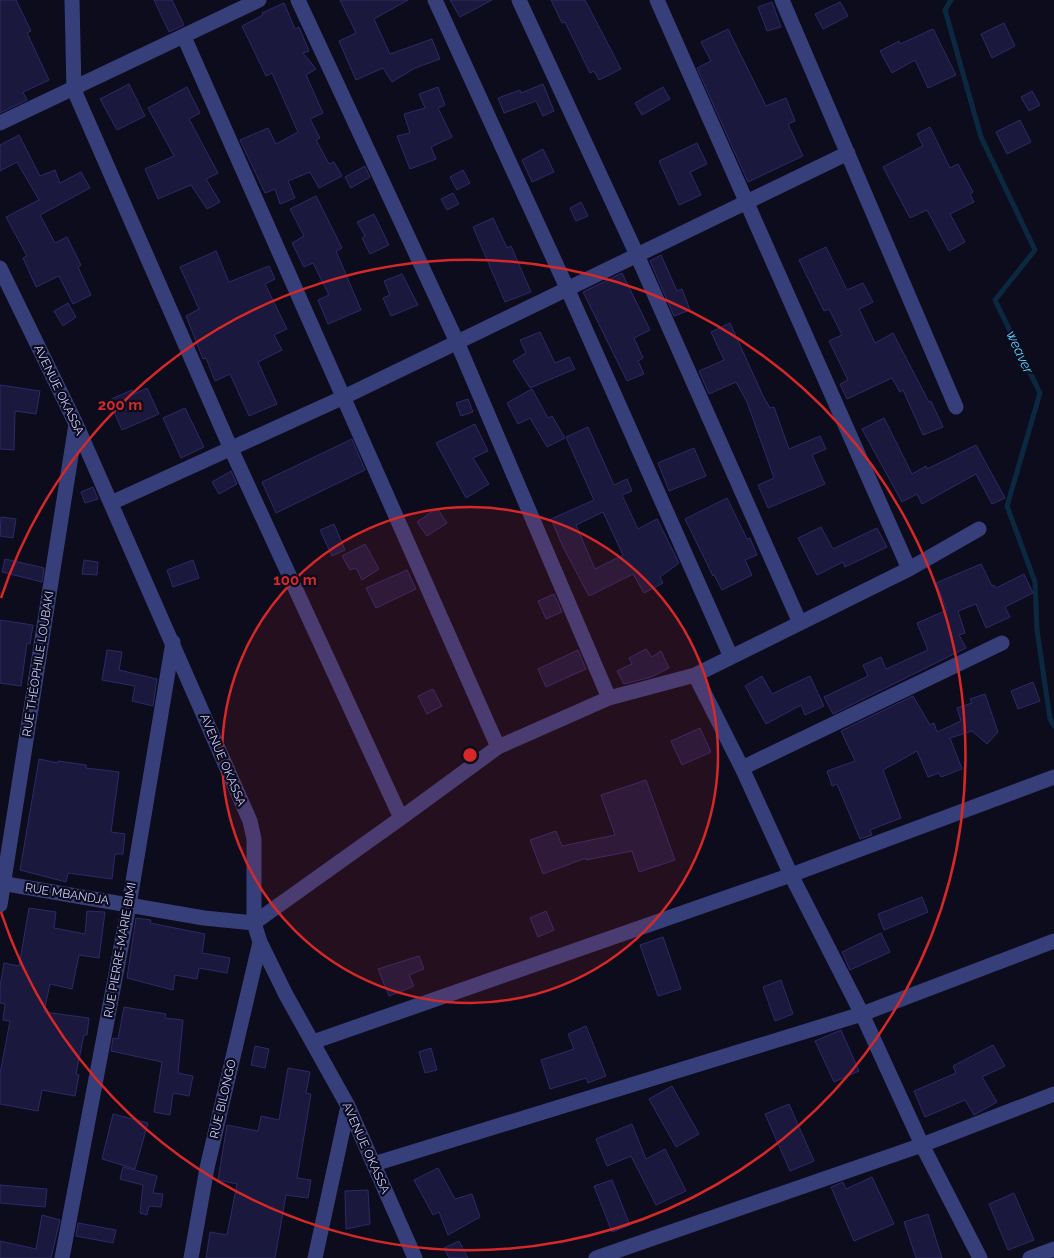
<svg xmlns="http://www.w3.org/2000/svg" width="1054" height="1258" viewBox="0 0 1054 1258" font-family="Raleway,sans-serif">
  <style>
    .lines { fill: none; stroke-linecap: round; stroke-linejoin: round }
    .stream { stroke: #0c2840; stroke-width: 5 }
    .building { fill: #1a183d; stroke: #2d2a69; fill-rule: evenodd }
    .minor { stroke: #373f7b; stroke-width: 15 }
    .ring { fill: none; stroke: #d62828; stroke-width: 2.5 }
    .labels { text-anchor: middle; dominant-baseline: central; stroke-width: 4.5; stroke-linejoin: round; paint-order: stroke }
    .street-label { font-size: 12px; fill: #c8caff; stroke: #0c0c1d }
    .water-label { font-size: 14px; font-style: italic; fill: #57cafe; stroke: #0c0c1d }
    .centre { fill: #d62828; stroke: #0c0c1d; stroke-width: 2.5 }
    .ring-label { font-size: 15px; text-anchor: middle; font-weight: bold; fill: #d62828; stroke: #0c0c1d; stroke-width: 4.5; stroke-linejoin: round; paint-order: stroke }
  </style>
  <rect width="100%" height="100%" fill="#0c0c1d"/>
  <g class="lines">
    <path class="stream" d="M951,0L945,10L981,137L1035,250L995,300L1040,393L1007,506L1035,582L1037,630L1050,719L1054,726"/>
  </g>
  <path class="building" d="M0,0H16L31,31L27,33L49,80L23,92L27,100L0,113Z
    M154,0H172L184,25L169,32Z
    M340,0H408L374,19L390,54L432,39L440,59L415,68L392,82L383,68L356,80L339,41L356,33Z
    M450,0H492L460,17Z
    M551,0H585L621,69L599,80L594,71L590,73L565,22L562,23Z
    M772,2L781,27L767,31L758,7Z
    M840,2L848,16L823,29L815,14Z
    M284,3L295,29L299,27L309,51L303,53L316,69L306,75L323,113L310,119L320,138L316,140L329,164L334,162L342,176L319,188L310,172L288,181L295,198L280,204L275,189L265,193L240,140L268,128L276,144L298,132L272,73L266,76L242,26L263,15L262,13Z
    M1004,23L1015,46L992,58L981,34Z
    M728,29L766,106L786,98L795,121L788,124L803,156L748,182L697,68L711,61L701,42Z
    M933,29L956,75L928,88L915,60L892,73L880,51L899,41L900,44Z
    M129,84L145,116L117,130L100,99Z
    M543,84L554,111L543,116L536,101L504,113L498,98L520,90L521,93Z
    M187,87L200,113L189,119L218,173L206,179L220,202L207,209L191,185L158,199L145,169L174,156L148,108Z
    M438,87L445,105L438,108L452,137L431,147L436,159L410,169L397,136L410,133L404,114L425,108L419,94Z
    M663,87L670,99L642,115L635,103Z
    M1032,91L1040,105L1029,111L1021,97Z
    M1020,120L1031,142L1007,154L996,132Z
    M930,127L950,168L958,164L973,192L970,194L974,202L950,214L965,242L949,251L927,210L910,218L883,167L923,146L917,134Z
    M19,135L40,176L55,170L60,183L81,172L90,188L40,215L55,243L67,237L81,265L78,267L91,295L73,304L59,276L36,287L23,258L27,256L6,217L39,200L17,162L0,171V145Z
    M697,143L707,164L690,172L701,195L679,205L659,161Z
    M543,149L554,172L532,182L522,160Z
    M365,166L370,177L351,188L345,177Z
    M463,170L470,183L457,190L450,177Z
    M453,193L459,204L447,210L441,199Z
    M316,196L342,248L336,251L361,310L328,324L318,300L329,295L313,263L304,267L292,243L304,236L290,209Z
    M581,202L588,216L576,221L570,208Z
    M374,214L389,245L370,254L362,238L365,236L357,222Z
    M493,218L507,248L511,246L531,292L505,302L473,227Z
    M826,247L847,290L863,283L873,302L859,309L875,343L893,333L929,402L931,401L943,427L923,435L903,390L900,392L892,378L847,399L840,384L848,380L829,341L842,335L829,309L824,311L799,260Z
    M216,251L229,282L269,266L275,279L265,284L287,329L274,335L282,350L258,362L277,404L249,416L230,374L215,381L206,358L203,359L186,316L199,309L180,267Z
    M661,255L677,291L682,289L690,310L674,316L650,261Z
    M622,273L650,330L634,338L643,358L638,361L644,374L627,381L583,292Z
    M402,274L418,305L391,316L383,298L390,295L384,281Z
    M68,303L76,317L63,326L54,311Z
    M730,323L763,396L770,408L774,407L789,449L820,436L826,449L812,455L825,484L768,508L758,485L774,478L747,402L736,382L709,394L699,371L724,360L711,332Z
    M540,332L555,363L569,357L575,369L530,388L513,361L526,353L520,340Z
    M0,385L40,391L36,414L15,411L14,450L0,449Z
    M147,388L159,414L122,430L109,400L132,390L134,394Z
    M532,389L548,418L552,416L565,438L547,447L530,418L518,424L507,403Z
    M468,399L473,412L461,416L456,403Z
    M185,408L204,447L181,458L163,418Z
    M884,418L912,474L926,466L927,469L976,445L1005,498L992,504L976,474L922,504L917,494L902,502L862,429Z
    M475,424L488,451L473,458L489,484L466,498L436,443Z
    M588,427L614,485L627,479L632,491L622,495L638,529L657,519L679,563L660,577L663,583L644,593L633,574L589,596L563,547L551,519L594,500L566,437ZM603,512L623,555L595,569L576,525Z
    M352,439L365,470L276,513L262,482Z
    M694,448L706,476L669,491L658,463Z
    M231,471L237,484L219,494L212,482Z
    M93,487L98,499L85,503L81,492Z
    M727,498L747,539L750,538L757,555L745,560L752,575L722,590L714,575L713,576L685,519Z
    M437,508L447,523L427,536L417,522Z
    M1,517L16,519L13,538L0,536Z
    M334,524L345,550L332,556L320,530Z
    M821,527L833,549L877,528L887,547L845,567L843,562L817,575L798,538Z
    M365,544L379,569L362,580L356,568L350,570L342,556Z
    M5,559L44,568L42,582L2,572Z
    M84,560L98,562L97,575L82,574Z
    M193,560L199,578L173,587L167,570Z
    M981,564L992,586L994,585L996,588L1024,574L1033,593L1005,607L1010,617L986,628L976,604L958,611L965,633L959,635L966,648L833,714L824,697L868,676L863,665L881,657L886,669L928,650L917,623L947,610L936,583Z
    M407,570L416,589L376,608L366,588Z
    M554,594L562,612L546,619L538,601Z
    M0,620L33,625L30,644L27,643L21,686L0,683Z
    M646,649L652,657L661,651L669,668L651,677L624,684L617,671L632,664L629,658Z
    M107,650L122,652L119,670L157,679L153,706L132,701L135,686L102,680Z
    M578,650L586,669L546,687L538,669Z
    M762,676L772,694L810,676L824,706L805,715L801,705L766,724L745,686Z
    M1033,682L1040,701L1018,709L1011,691Z
    M433,689L442,706L427,714L418,696Z
    M985,694L998,732L987,744L972,731L950,738L962,769L941,777L939,773L928,777L917,751L883,770L901,818L870,830L872,835L860,839L837,784L832,786L827,771L855,761L841,731L913,696L930,725L934,723L937,732L961,721L957,708L972,703L970,699Z
    M700,728L711,752L682,765L671,741Z
    M39,759L58,763V761L86,765V768L119,772L111,832L125,834L123,854H115L112,879L68,873L66,882L20,870Z
    M646,780L675,860L639,872L632,851L586,860V858L543,874L530,840L556,831L562,846L615,835L601,795Z
    M922,897L928,912L884,930L878,914Z
    M29,908L56,912L54,928L85,934L87,911L105,912L99,958L79,955L72,989L50,984L44,1012L89,1018L87,1035H84L76,1074L79,1075L75,1096L42,1090L38,1111L0,1104V1074L10,1021L3,1020L5,1004L0,1003V987L4,963L19,966Z
    M546,911L554,930L538,937L530,918Z
    M136,918L151,920L150,923L205,934L202,953L230,958L227,973L199,968L197,979L175,975L173,990L127,978Z
    M881,933L890,952L850,970L842,952Z
    M663,937L681,989L658,996L640,945Z
    M419,956L424,969L409,975L414,986L389,996L378,969Z
    M781,980L793,1014L775,1021L763,987Z
    M124,1007L166,1014L165,1018L183,1020L178,1073L193,1076L189,1096L173,1093L170,1115L154,1112L162,1062L111,1051L113,1038L118,1039Z
    M586,1026L606,1076L588,1083L586,1078L550,1089L541,1060L574,1049L568,1034Z
    M841,1030L859,1071L834,1082L815,1041Z
    M993,1045L1005,1066L982,1077L997,1102L974,1115L965,1100L925,1117L914,1091L956,1073L953,1066Z
    M255,1046L269,1049L265,1068L251,1065Z
    M431,1048L437,1070L425,1073L419,1052Z
    M288,1068L310,1072L306,1093L311,1094L297,1178L311,1180L308,1198L286,1195L275,1258H206L210,1232L227,1235L237,1184L218,1180L227,1125L258,1131L261,1116L279,1120Z
    M672,1086L699,1134L676,1147L649,1099Z
    M789,1104L814,1161L790,1171L765,1114Z
    M113,1114L148,1123L135,1169L102,1159Z
    M632,1124L646,1159L665,1149L686,1191L656,1205L631,1156L607,1166L596,1139Z
    M123,1167L157,1176L153,1193L163,1194L161,1207L149,1206L147,1215L140,1213L143,1185L120,1179Z
    M438,1168L455,1199L472,1194L480,1217L448,1235L439,1212L433,1215L414,1180Z
    M872,1177L894,1224L854,1241L831,1187L843,1182L846,1189Z
    M612,1180L630,1225L612,1232L594,1186Z
    M0,1185L47,1189L45,1207L0,1203Z
    M368,1190L370,1224L346,1229L345,1191Z
    M1014,1193L1034,1240L1008,1250L989,1204Z
    M928,1214L942,1258H916L904,1222Z
    M42,1215L60,1220L51,1258H0V1241L36,1249Z
    M78,1223L116,1230L113,1243L76,1236Z
    M459,1241L468,1258H449L444,1248Z"/>
  <g class="lines">
    <path class="minor" d="M72,0L74,90L231,449L401,818
      M298,0L457,342L609,698
      M435,0L567,288L731,657
      M519,0L637,255L800,623
      M657,0L909,569
      M782,0L956,407
      M184,37L498,747
      M0,123L259,0
      M0,268L76,424L250,821L254,839V923L260,942L286,995L348,1106L415,1258
      M111,503L344,397L848,153
      M695,675L742,768L791,875L862,1014L922,1145L980,1258
      M742,768L1002,643
      M0,883L204,918L254,923
      M0,905L76,424
      M254,923L401,818L498,747L609,698L695,675L909,569L979,529
      M313,1042L791,875L1054,777
      M374,1164L862,1014L1054,941
      M62,1258L129,905L173,642
      M191,1258L207,1168L260,942
      M315,1258L348,1106
      M596,1258L922,1145L1054,1094
      M1030,1258L1054,1249"/>
  </g>
  <circle cx="470" cy="755" r="248" fill="#d62828" fill-opacity=".12"/>
  <g class="ring">
    <circle cx="470" cy="755" r="248"/>
    <path d="M1 598A495 495 0 1 1 1 912"/>
  </g>
  <g class="labels">
    <g class="street-label">
      <text transform="translate(59 390) rotate(64)">AVENUE OKASSA</text>
      <text transform="translate(38 664) rotate(-81)">RUE THÉOPHILE LOUBAKI</text>
      <text transform="translate(223 760) rotate(67)">AVENUE OKASSA</text>
      <text transform="translate(67 894) rotate(9)">RUE MBANDJA</text>
      <text transform="translate(120 950) rotate(-80)">RUE PIERRE-MARIE BIMI</text>
      <text transform="translate(223 1099) rotate(-77)">RUE BILONGO</text>
      <text transform="translate(366 1148) rotate(66)">AVENUE OKASSA</text>
    </g>
    <g class="water-label">
      <text transform="translate(1020 352) rotate(65)">weaver</text>
    </g>
  </g>
  <circle cx="470" cy="755" r="8" class="centre"/>
  <g class="ring-label">
    <text x="120" y="410">200 m</text>
    <text x="295" y="585">100 m</text>
  </g>
</svg>
